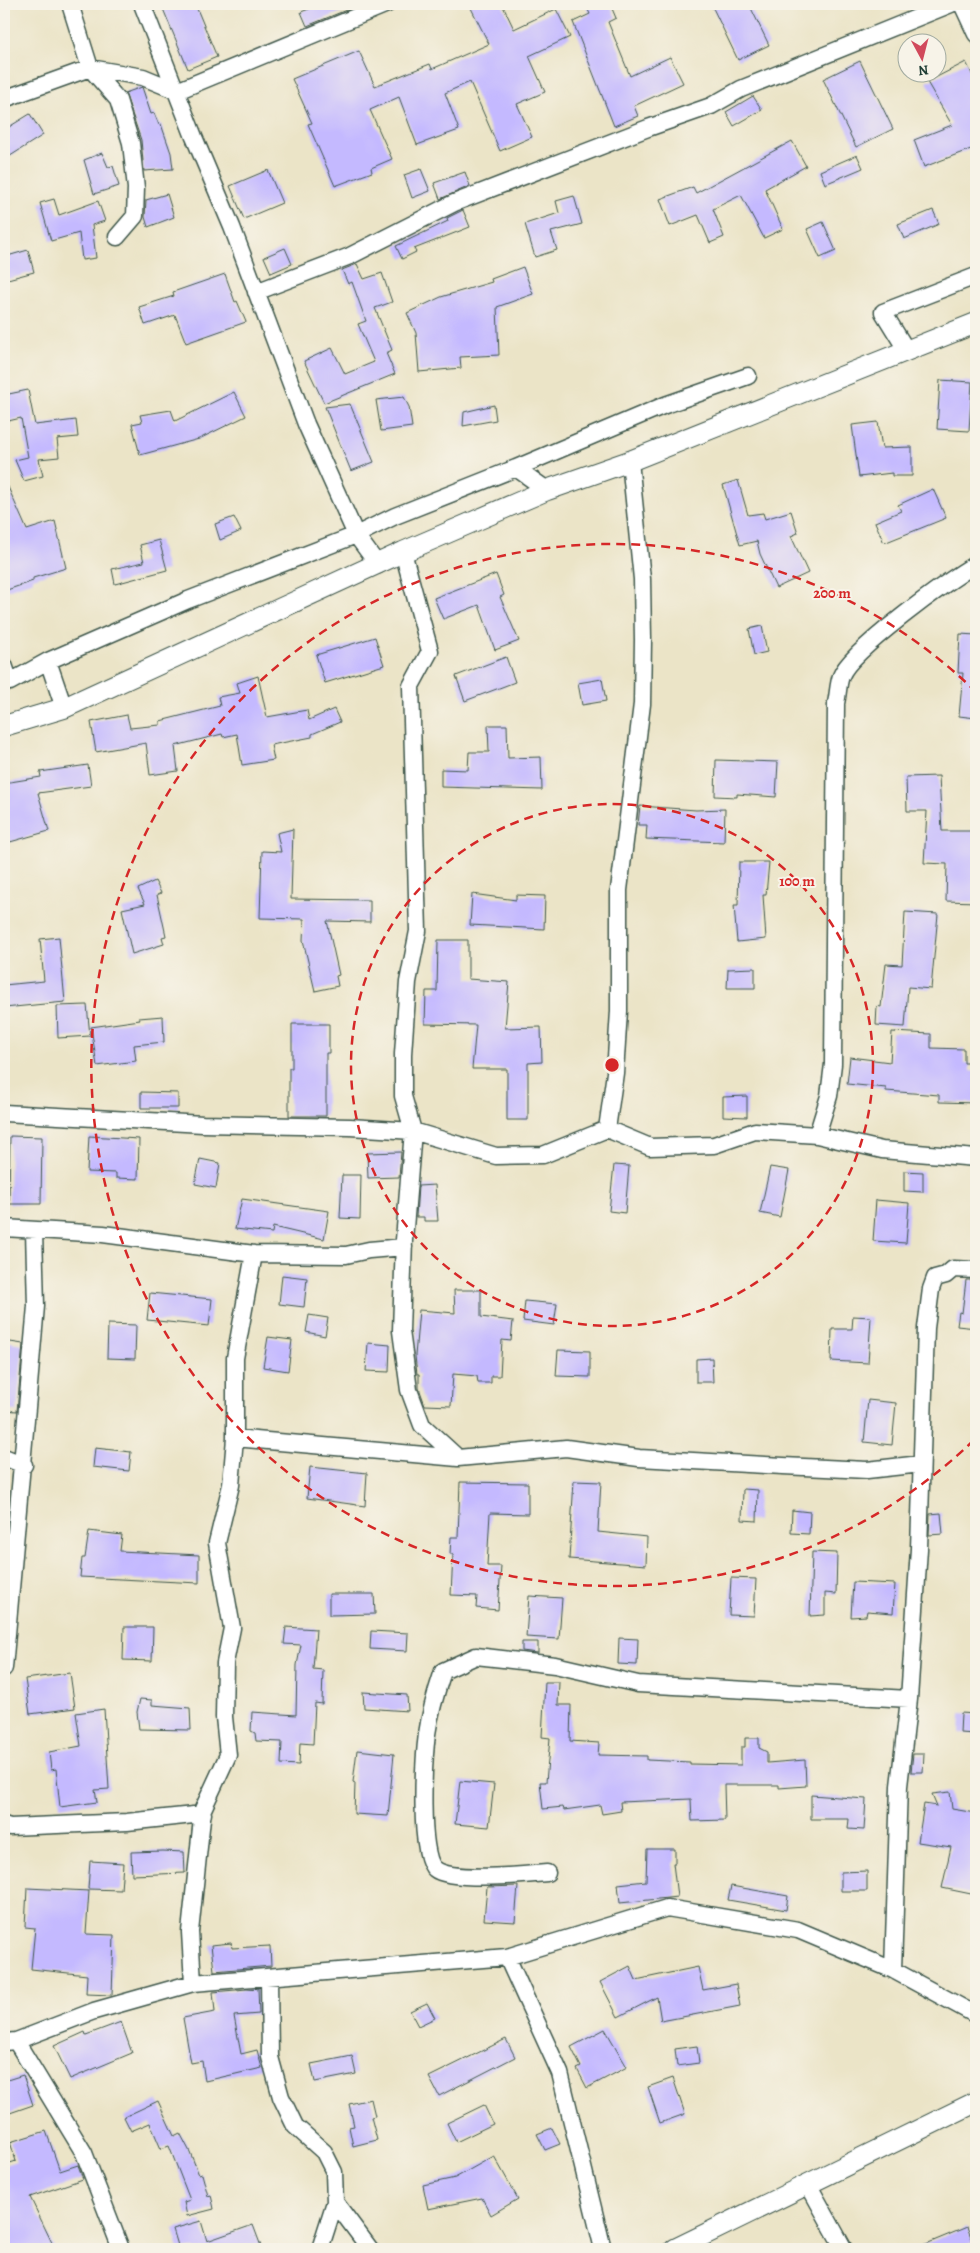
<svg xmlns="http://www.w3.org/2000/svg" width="980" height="2253" viewBox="0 0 980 2253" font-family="Alegreya,serif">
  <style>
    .building { fill: #c4b9ff }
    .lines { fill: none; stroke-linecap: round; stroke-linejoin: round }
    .minor-casing { stroke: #3e564a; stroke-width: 19 }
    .tertiary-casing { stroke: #3e564a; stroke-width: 22 }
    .minor { stroke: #fff; stroke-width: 16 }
    .tertiary { stroke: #fff; stroke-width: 20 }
    .ring { fill: none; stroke: #d62828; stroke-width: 2.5; stroke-dasharray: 9 6 }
    .centre { fill: #d62828; stroke: #f7f3e8; stroke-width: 2.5 }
    .ring-label { font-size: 15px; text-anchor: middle; font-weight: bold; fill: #d62828; stroke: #f7f3e8; stroke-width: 4; stroke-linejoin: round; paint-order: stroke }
  </style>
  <rect width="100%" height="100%" fill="#f7f3e8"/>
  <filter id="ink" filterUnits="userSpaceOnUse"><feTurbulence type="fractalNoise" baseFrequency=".02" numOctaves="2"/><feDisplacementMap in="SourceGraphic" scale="10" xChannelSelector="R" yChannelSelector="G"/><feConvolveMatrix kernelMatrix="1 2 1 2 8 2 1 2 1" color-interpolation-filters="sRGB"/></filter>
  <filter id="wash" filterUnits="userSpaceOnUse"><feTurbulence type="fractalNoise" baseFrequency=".0096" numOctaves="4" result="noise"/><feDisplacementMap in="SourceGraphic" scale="20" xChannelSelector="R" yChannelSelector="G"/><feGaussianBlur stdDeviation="1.12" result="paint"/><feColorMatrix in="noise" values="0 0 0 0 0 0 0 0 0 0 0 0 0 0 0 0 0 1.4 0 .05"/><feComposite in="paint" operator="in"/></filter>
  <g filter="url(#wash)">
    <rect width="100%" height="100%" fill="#ebe4c7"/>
    <g id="blocks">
      <path class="building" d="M161,4H195L217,57L188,69Z
        M322,4H361L307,26L301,12Z
        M469,4H502L514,29L556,9L570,37L529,56L545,92L517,104L532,137L500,151L470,82L445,93L459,130L417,145L399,97L370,110L392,159L371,168L372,172L335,186L308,124L312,123L292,79L359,51L375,86L430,64L432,69L489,44Z
        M585,4H610L616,18L608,22L630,76L670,57L683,83L634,106L638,116L614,126L573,22L590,14Z
        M711,4H749L769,45L738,60Z
        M860,61L893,129L856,147L823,79Z
        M966,62L976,82V147L924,167L914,140L952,125L927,82Z
        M142,87L151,114L154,113L159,125L161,124L171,153L173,169L144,171L141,140L125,93Z
        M753,96L762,110L734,126L726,112Z
        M30,114L43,135L4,160V130Z
        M792,141L806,166L765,189L783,229L764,238L741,195L713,209L724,237L710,243L698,215L670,226L660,199L693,187L696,193Z
        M102,153L108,167L113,166L119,186L94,194L84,160Z
        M857,155L863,168L825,184L820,171Z
        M421,169L430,191L412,198L404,175Z
        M268,170L282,203L244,219L230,186Z
        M465,172L470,186L440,199L434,183Z
        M167,194L174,217L148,227L145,217L146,200Z
        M574,196L582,224L551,232L557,250L535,257L525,224L559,213L556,201Z
        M54,199L59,215L98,201L105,221L92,225L96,258L82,260L79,233L51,241L40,203Z
        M463,210L470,227L414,249L416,252L402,259L396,246L448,221L447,218Z
        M933,210L939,224L904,239L898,224Z
        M823,222L836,251L820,258L807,229Z
        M285,248L292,264L271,273L264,257Z
        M28,250L34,272L4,280V257Z
        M357,264L364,279L382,273L392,302L375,308L392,350L386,353L395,374L324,403L304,361L332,348L345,374L374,362L358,324L366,321L352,282L348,284L342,270Z
        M523,267L533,294L497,307L499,355L460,357L461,368L419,372L416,333L407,313L441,297L492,282L491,279Z
        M225,274L235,302L237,301L246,322L186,343L175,315L145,325L139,307L174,296L173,292Z
        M940,380L972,382L969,431L937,429Z
        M28,390L35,425L76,420L78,437L57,439L59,457L39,459L43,476L24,481L15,460L28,457L21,418L4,422V395Z
        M234,392L246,416L199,439L140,455L132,424L142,422L140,415L171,410L175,421Z
        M404,397L409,407L412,427L381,431L376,400Z
        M350,404L374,462L351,471L325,407Z
        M494,405L496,420L463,426L464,412Z
        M878,422L882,448L912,447V476H892V473L859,477L852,425Z
        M4,478L27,530L55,521L66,568L33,578V581L4,591Z
        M738,480L748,515L763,513L765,519L791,511L798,533L791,536L808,573L776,588L760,554L757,541L740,545L723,485Z
        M933,489L946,518L884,543L875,522L901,511L898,505Z
        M234,517L241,531L220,540L215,524Z
        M159,540L167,570L115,584L112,569L144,562L140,545Z
        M496,574L504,595L500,597L519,641L495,650L479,605L443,619L434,598Z
        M762,626L767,652L754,655L749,629Z
        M960,634L976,635V718L959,716L963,673H958Z
        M375,637L384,665L325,683L316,655Z
        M506,657L515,682L465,701L456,676Z
        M258,676L267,717L307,710L309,720L334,709L340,722L312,734V737L271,745L274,760L242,765L237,734L223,737L222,734L175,746L178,771L150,775L146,743L96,752L91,722L127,715L130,728L160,725V721L220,706L218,697L240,693L237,683Z
        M602,679L606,701L582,705L578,683Z
        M488,725H507L508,758L541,757L542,790L441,787V769L468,770L469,752H489Z
        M716,760L778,762L776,797L737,794V797L715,796Z
        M88,765L91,786L38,793L49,831L10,842L4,821V783L41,777L40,772Z
        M939,776L942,831H976V902L946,901L947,864L924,863L927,811H907L906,777Z
        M640,806L696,810L725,809L724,842L646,839L647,825H638Z
        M293,829L291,899L370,900V922L327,921L339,975L336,976L338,986L315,991L303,940L304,919L260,918L262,851L281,852L277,833Z
        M739,862H769L766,895H763L766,939L737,942L734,905H738Z
        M155,881L161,893L157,895L166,936L162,937L164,944L132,954L122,909L145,904L138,889Z
        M472,894L516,900V895L545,896L544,929L470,925Z
        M905,912L938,914L931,989L908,987L905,1027L876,1025L877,1006L881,1007L886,964L902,965Z
        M59,937L65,1002L4,1008V985L44,981L40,939Z
        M438,940H468V979L509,982L505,1028L541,1027L542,1062L528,1063V1120H507V1069H472L476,1025L425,1024L426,991H437Z
        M755,968V988H727L728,969Z
        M87,1005L90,1036L58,1038L57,1006Z
        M163,1016L164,1042L134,1045L136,1061L97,1066L91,1027L140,1020L139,1018Z
        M292,1024H329V1053H326V1116H289V1068H292Z
        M892,1032L931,1034V1048L964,1049V1063H970V1071L976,1072V1103L939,1102V1095L886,1091V1088L847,1084L850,1057L890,1062Z
        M141,1092L178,1093V1108H141Z
        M747,1096V1117L723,1116V1097Z
        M10,1136L42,1137L41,1204H9Z
        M89,1136L139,1139L138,1179L116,1178V1173L87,1172Z
        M401,1152L399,1177L368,1178L367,1153Z
        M200,1159L220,1163L216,1188L195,1184Z
        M614,1165L629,1166L625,1213L609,1211Z
        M770,1167L789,1170L780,1217L760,1213Z
        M904,1171L923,1172V1192L904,1191Z
        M342,1175H361L360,1219L340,1218Z
        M435,1185L438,1221H424V1217H416L418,1186Z
        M242,1199L329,1211L324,1239L273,1227L272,1233L235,1229Z
        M876,1200L909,1203L906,1243L873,1241Z
        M282,1275L307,1278L304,1307L279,1304Z
        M966,1280H976V1328L957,1326L959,1312L962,1313Z
        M454,1290H481V1317L513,1321L511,1341L502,1340L500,1376H491V1383H478L477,1376L453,1374L451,1406L425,1405L419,1388V1374H417L415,1356L419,1310L455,1313Z
        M150,1293L212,1299L209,1326L147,1320Z
        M525,1301L557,1304L554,1325L523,1321Z
        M309,1315L328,1318L325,1336L306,1332Z
        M853,1316L871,1317L868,1363L831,1361L832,1329H852Z
        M108,1324L136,1325L135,1359L107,1358Z
        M268,1337L292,1340L288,1371L263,1367Z
        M4,1341L23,1344L17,1411L4,1410Z
        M368,1343L390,1345L389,1372L366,1371Z
        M558,1350L590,1351V1377L556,1376Z
        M712,1358L713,1382H696V1359Z
        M868,1400L896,1403L892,1445L864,1442Z
        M95,1448L131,1452L129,1471L93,1467Z
        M310,1467L367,1473L365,1506L307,1498Z
        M574,1481L601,1482L598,1532L647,1537L646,1565L569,1559Z
        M460,1482L528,1483V1514L490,1513L487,1566H501L498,1610L476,1608L477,1596L451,1595L453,1554H450L451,1537H458Z
        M743,1489L758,1490L757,1521L742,1520Z
        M792,1510L810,1512L809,1534L791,1533Z
        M941,1513L943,1534L929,1535L930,1514Z
        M89,1531L122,1535L120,1551L199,1555V1583L80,1577L82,1558H85Z
        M812,1552L837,1553L836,1594L825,1593V1615L810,1616Z
        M731,1578L756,1579L754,1616L729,1615Z
        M853,1582L895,1584L893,1613L867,1611L866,1616L851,1617Z
        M329,1594H374L375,1614L329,1615Z
        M529,1596L562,1598L559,1639L526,1637Z
        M124,1627H153L152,1661L123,1660Z
        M286,1627L316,1629L313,1669L323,1670L322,1704L315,1703L313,1744L300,1743L299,1765L281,1764L282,1742L256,1741L255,1733L251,1731L252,1712L296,1715L297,1665L301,1645L284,1644Z
        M371,1631L408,1633L407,1651L370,1649Z
        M619,1638L638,1639L637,1665L618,1664Z
        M522,1642H538V1653L522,1651Z
        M70,1673L75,1708L30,1714L25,1679Z
        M545,1682H559L558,1705H571L570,1741L599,1743L598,1755L647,1756V1760L690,1762V1764L741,1765V1747H745V1738H759V1748L767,1752V1763L805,1760L806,1786L779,1788V1785H724L725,1820L692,1821L691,1799L620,1802L621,1811L602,1814L600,1805L564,1810L563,1807L543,1809L540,1782H546L550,1738L542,1737Z
        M363,1692L407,1695L408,1711L364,1708Z
        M140,1699L152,1700V1705L190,1708L191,1730L139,1729L137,1712Z
        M104,1709L109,1789L95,1790L97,1802L60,1807L56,1769L51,1770L49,1752L81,1746L76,1713Z
        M961,1713L976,1714V1734L960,1733Z
        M357,1750L394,1754L388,1816L354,1814L355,1783L353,1782Z
        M913,1754H924L923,1772H911Z
        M460,1781L494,1784L489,1827L455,1824Z
        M950,1792L952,1809L976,1813V1895L942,1888L951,1847L918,1842L924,1804L937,1806L932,1794Z
        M811,1795L866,1799L864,1830L848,1829L849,1819H811Z
        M647,1849H675V1863H673L677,1897L620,1903L618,1884L646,1881Z
        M163,1851L184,1852L185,1873L132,1875L131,1852Z
        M90,1861L123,1863L121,1890L88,1889Z
        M867,1871V1891H841V1872Z
        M518,1886L515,1922L484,1920L487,1887Z
        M731,1886L788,1896L786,1910L728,1900Z
        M27,1888L89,1891L86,1934L114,1935L112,1995L86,1994L87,1975L31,1969L35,1928L25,1927Z
        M231,1943L232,1948L270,1946L271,1966L214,1971L211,1945Z
        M630,1966L636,1980L698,1967L703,1990L736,1984L740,2006L661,2021L657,1997L618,2017L600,1982Z
        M258,1988L259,2014L234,2016L241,2054L257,2050L262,2068L205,2081L202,2061L191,2063L183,2018L215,2012L213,1992Z
        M427,2003L435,2018L418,2026L410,2011Z
        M121,2022L132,2053L70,2079L54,2046L85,2032L86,2035Z
        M605,2029L627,2067L587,2088L577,2069L581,2067L571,2047Z
        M506,2039L515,2057L439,2096L429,2077Z
        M697,2046L699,2063L677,2066L675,2049Z
        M352,2056L356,2074L315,2082L311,2064Z
        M23,2075L33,2105L4,2115V2081Z
        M673,2078L685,2114L660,2123L648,2087Z
        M371,2099L375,2116L371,2117L377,2140L353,2146L349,2127L354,2126L349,2104Z
        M158,2101L174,2136L180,2133L190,2152L199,2175L202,2174L208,2196L211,2195L214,2209L187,2216L184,2202L190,2200L169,2146L161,2149L150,2123L131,2131L124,2117Z
        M484,2105L493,2124L456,2142L447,2123Z
        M552,2128L560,2144L545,2150L537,2134Z
        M46,2131L60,2171L78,2165L83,2179L30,2197L55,2249H4V2165L16,2161L10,2142Z
        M494,2156L518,2199L491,2215L482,2198L428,2209L423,2185L455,2178Z
        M201,2221L207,2241L253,2225L262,2249H179L173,2229Z
        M967,2227L973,2242L957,2249H914Z"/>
    </g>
  </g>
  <g filter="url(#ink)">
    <use href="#blocks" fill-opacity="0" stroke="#3e564a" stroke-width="1"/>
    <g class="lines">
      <defs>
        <path id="minor" d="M70,4L90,68L118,100L131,143L136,188L135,216L117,237
          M142,4L194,137L232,227L306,424L356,535L378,565
          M962,4L976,34
          M4,99L90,68L143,77L177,91L387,4
          M256,292L350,256L454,203L648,128L711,106L741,89L951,4
          M907,351L883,312L976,276
          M516,468L665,405L748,376
          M403,552L430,651L411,686L418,931L408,982L403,1054V1096L413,1131L404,1240L401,1331L409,1390L422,1425L458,1458
          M4,665L10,682L48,661
          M64,708L48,661L188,600L356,535L395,516L516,468L547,490
          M4,1113L203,1124L350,1127L413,1131L496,1156L543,1155L607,1129L650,1147L714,1145L755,1131L817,1135L882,1150L976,1158
          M607,1129L615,1073L619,1011V890L642,704L643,640L642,579L630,461
          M817,1135L829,1096L833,1064L836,703C838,695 838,684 841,676C850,651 950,579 976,564
          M4,1228L103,1234L254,1254L346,1255L369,1250L404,1247
          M235,1438L458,1458L566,1448L639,1458L783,1466L867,1470L921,1464
          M4,1457L24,1465
          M4,1668L36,1306L34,1231
          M4,1825L10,1827L127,1822L203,1814
          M547,1873C526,1875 450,1882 435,1869C418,1855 424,1757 427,1734C430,1713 436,1692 443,1671L476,1656L555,1665L638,1684L909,1699
          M507,1957L560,2073L603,2249
          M893,1970L899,1786L909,1699L919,1549L926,1328L931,1289L935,1278L946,1275L953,1269L976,1270
          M269,1978L270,2057L281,2097L295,2126L324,2152L334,2172L335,2202L320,2249
          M193,1983L190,1932L203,1809L228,1755L224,1717L225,1663L232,1628L217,1543L231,1485L235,1438V1358L254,1254
          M16,2041L84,2153L121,2249
          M4,2042L16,2041L94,2011L193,1983L507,1957L667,1908L798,1930L893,1970L976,2015
          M808,2184L844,2249
          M335,2202L370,2249"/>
        <path id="tertiary" d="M4,726L64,708L403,552L547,490L630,461L976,323
          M675,2249L976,2102"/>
      </defs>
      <use href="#minor" class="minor-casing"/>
      <use href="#tertiary" class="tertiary-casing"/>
      <use href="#minor" class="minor"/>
      <use href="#tertiary" class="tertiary"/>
    </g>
  </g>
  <g class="ring">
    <circle cx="612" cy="1065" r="261"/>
    <path d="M974 1440A521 521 0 1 1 974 690"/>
  </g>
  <circle cx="612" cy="1065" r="8" class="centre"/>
  <g class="ring-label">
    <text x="832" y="598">200 m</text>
    <text x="797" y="886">100 m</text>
  </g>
  <rect width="980" height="2253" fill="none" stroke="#f7f3e8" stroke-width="20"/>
  <g transform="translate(922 58) rotate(173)"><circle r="24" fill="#f7f3e8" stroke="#a1aaa0"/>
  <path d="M0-4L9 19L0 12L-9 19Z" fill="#d1495b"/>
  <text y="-8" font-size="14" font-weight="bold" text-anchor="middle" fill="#1f3d34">N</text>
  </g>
</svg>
